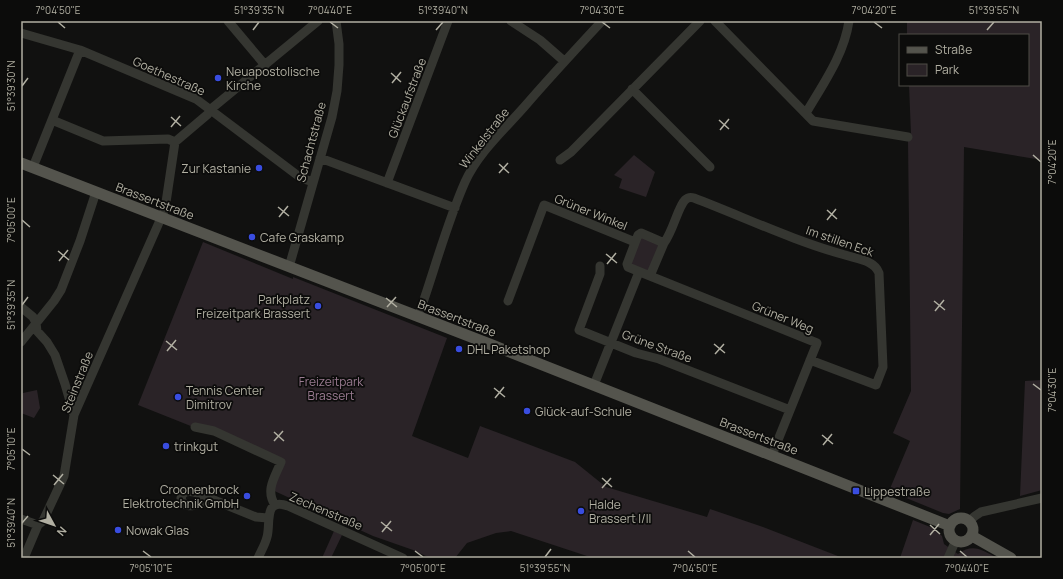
<svg xmlns="http://www.w3.org/2000/svg" width="1063" height="579" viewBox="0 0 1063 579" font-family="Manrope,sans-serif">
  <style>
    .green { fill: #2a2327 }
    .lines { fill: none; stroke-linecap: round; stroke-linejoin: round }
    .minor { stroke: #353631; stroke-width: 9 }
    .major { stroke: #54544d; stroke-width: 11 }
    .ticks { fill: none; stroke: #b1afa2; stroke-width: 1.5 }
    .poi-dot { fill: #394de0; stroke: #0c0c0b; stroke-width: 1.5 }
    .labels { text-anchor: middle; dominant-baseline: central; stroke-width: 3.5; stroke-linejoin: round; paint-order: stroke }
    .poi-label { font-size: 12px; fill: #b1afa2; stroke: #0c0c0b; text-anchor: start }
    .street-label { font-size: 12px; fill: #b1afa2; stroke: #0c0c0b }
    .park-label { font-size: 12px; fill: #9a7b91; stroke: #0c0c0b }
    .neatline { fill: none; stroke: #b1afa2; stroke-width: 1.5 }
    .ticks-label { font-size: 10px; text-anchor: middle; fill: #b1afa2 }
  </style>
  <rect width="100%" height="100%" fill="#111110"/>
  <path class="green" d="M907,21H1042V160L964,147L960,509L949,514L943,513L889,491L910,441L893,433L911,391L908,141L911,134L909,85H1028V35H907Z
    M634,155L655,172L646,197L619,188L622,179L614,175Z
    M639,237L660,243L650,271L630,266Z
    M203,242L293,279V277L447,338L412,436L468,458L480,426L575,462L606,487L707,517L710,509L763,527L843,558H593L511,531L496,533L467,543L455,558H430L413,550L373,536L270,489L281,462L138,405Z
    M1042,380V490L1020,496L1025,381Z
    M37,390L40,408L34,418L21,413V399L23,393Z
    M913,520L935,529L942,536L944,544L958,554C973,543 982,550 997,558H900Z
    M334,531L342,535L331,558H322Z"/>
  <g class="lines">
    <path class="minor" d="M228,21L265,65
      M511,21L540,40L564,61
      M715,21L813,121L908,137
      M21,33L80,50L196,99L301,178L313,182
      M632,89L710,167
      M806,113C823,84 844,55 849,21
      M52,120L103,141L168,139L175,142
      M320,158L455,208
      M560,160L571,152L700,21
      M33,167L80,50
      M387,183L448,21
      M641,233L664,243L650,276L628,267L627,264L638,235Z
      M664,243C673,231 678,207 685,200C688,197 691,197 694,198C744,217 794,241 845,255C857,259 874,260 879,273L883,367L876,385L810,360
      M600,266V274L579,330L636,353L659,359L790,410
      M289,267L332,117L337,91L339,65V44L336,21
      M650,276L817,343L772,455
      M508,301L544,205L635,242
      M21,307L33,317L36,323L37,331L47,342L55,355L65,384L74,415
      M418,317C434,272 446,225 465,182C478,153 504,130 525,106C550,77 576,49 602,21
      M21,342L54,301L61,290L80,241L96,192
      M594,385L639,272
      M195,427L214,431L281,462C275,477 265,490 275,505
      M221,503C218,503 214,502 211,502C201,502 185,513 181,498C183,491 188,491 194,492L256,517L268,518
      M21,519L38,525
      M969,521L975,516L981,512L1042,498
      M24,558L38,525L43,521L64,476L74,415L165,209L175,142L208,114L211,109L318,21
      M258,558C261,551 265,545 267,537C271,524 263,497 288,506L403,558
      M948,558L956,540"/>
    <path class="major" d="M21,163L492,345L950,526
      M949 530a12 12 0 1 1 24 0a12 12 0 1 1-24 0Z
      M972,536L1011,558"/>
  </g>
  <path class="ticks" d="M58,22L65,28M330,22L338,28M602,22L610,28M874,22L882,28M253,30L259,22M436,30L443,22M987,30L994,22M391,73L401,82M392,83L401,72M22,86L28,78M171,117L181,126M719,120L729,129M171,127L180,116M720,130L729,119M1033,155L1041,162M499,164L509,173M499,173L508,163M278,207L289,216M827,210L837,219M279,217L288,206M22,220L30,227M827,220L836,209M58,251L69,260M606,254L617,263M59,261L68,250M607,264L616,253M386,298L397,307M934,301L945,310M22,305L28,297M387,307L396,297M935,311L944,300M166,341L177,350M714,344L725,353M167,351L176,340M715,354L724,344M1033,384L1041,390M494,388L505,397M495,398L504,387M274,432L284,441M822,435L833,444M274,441L283,431M823,445L832,434M22,449L30,455M53,475L64,484M602,478L612,487M54,485L63,474M602,488L611,478M381,522L392,531M22,523L28,516M930,525L940,534M382,532L391,521M930,535L939,524M143,551L151,557M415,551L423,557M688,551L695,557M960,551L967,557M545,557L551,549"/>
  <g class="poi-dot">
    <circle cx="218" cy="78" r="4"/>
    <circle cx="259" cy="168" r="4"/>
    <circle cx="252" cy="237" r="4"/>
    <circle cx="318" cy="306" r="4"/>
    <circle cx="459" cy="349" r="4"/>
    <circle cx="178" cy="397" r="4"/>
    <circle cx="527" cy="411" r="4"/>
    <circle cx="166" cy="446" r="4"/>
    <rect x="852" y="487" width="8" height="8" rx="2"/>
    <circle cx="247" cy="496" r="4"/>
    <circle cx="581" cy="511" r="4"/>
    <circle cx="118" cy="530" r="4"/>
  </g>
  <g class="labels">
    <g class="poi-label">
      <text x="226" y="71">Neuapostolische<tspan x="226" dy="14">Kirche</tspan></text>
      <text x="251" y="168" text-anchor="end">Zur Kastanie</text>
      <text x="260" y="237">Cafe Graskamp</text>
      <text x="310" y="299" text-anchor="end">Parkplatz<tspan x="310" dy="14">Freizeitpark Brassert</tspan></text>
      <text x="467" y="349">DHL Paketshop</text>
      <text x="186" y="390">Tennis Center<tspan x="186" dy="14">Dimitrov</tspan></text>
      <text x="535" y="411">Glück-auf-Schule</text>
      <text x="174" y="446">trinkgut</text>
      <text x="239" y="489" text-anchor="end">Croonenbrock<tspan x="239" dy="14">Elektrotechnik GmbH</tspan></text>
      <text x="864" y="491">Lippestraße</text>
      <text x="589" y="504">Halde<tspan x="589" dy="14">Brassert I/II</tspan></text>
      <text x="126" y="530">Nowak Glas</text>
    </g>
    <g class="street-label">
      <text transform="translate(169 76) rotate(24)">Goethestraße</text>
      <text transform="translate(407 98) rotate(-69)">Glückaufstraße</text>
      <text transform="translate(484 138) rotate(-52)">Winkelstraße</text>
      <text transform="translate(311 142) rotate(-75)">Schachtstraße</text>
      <text transform="translate(155 201) rotate(21)">Brassertstraße</text>
      <text transform="translate(591 212) rotate(22)">Grüner Winkel</text>
      <text transform="translate(840 241) rotate(19)">Im stillen Eck</text>
      <text transform="translate(783 317) rotate(22)">Grüner Weg</text>
      <text transform="translate(457 318) rotate(21)">Brassertstraße</text>
      <text transform="translate(657 346) rotate(20)">Grüne Straße</text>
      <text transform="translate(77 382) rotate(-68)">Steinstraße</text>
      <text transform="translate(759 436) rotate(21)">Brassertstraße</text>
      <text transform="translate(326 511) rotate(23)">Zechenstraße</text>
    </g>
    <g class="park-label">
      <text x="331" y="381">Freizeitpark<tspan x="331" dy="14">Brassert</tspan></text>
    </g>
  </g>
  <rect width="1063" height="579" fill="none" stroke="#0c0c0b" stroke-width="44"/>
  <rect x="899" y="34" width="130" height="52" fill="#0c0c0b" stroke="#4e4d47"/>
  <rect x="907" y="47" width="20" height="6" fill="#54544d" stroke="#4e4d47"/>
  <text x="935" y="54" font-size="12" fill="#b1afa2">Straße</text>
  <rect x="907" y="64" width="20" height="12" fill="#2a2327" stroke="#4e4d47"/>
  <text x="935" y="74" font-size="12" fill="#b1afa2">Park</text>
  <g transform="translate(54 525) rotate(130)" stroke="#0c0c0b" stroke-width="3" paint-order="stroke">
  <path d="M0-3L7 15L0 10L-7 15Z" fill="#b1afa2"/>
  <text y="-6" font-size="11" font-weight="bold" text-anchor="middle" fill="#b1afa2">N</text>
  </g>
  <rect x="22" y="22" width="1019" height="535" class="neatline"/>
  <g class="ticks-label">
    <text x="58" y="14">7°04'50"E</text>
    <text x="259" y="14">51°39'35"N</text>
    <text x="330" y="14">7°04'40"E</text>
    <text x="443" y="14">51°39'40"N</text>
    <text x="602" y="14">7°04'30"E</text>
    <text x="874" y="14">7°04'20"E</text>
    <text x="994" y="14">51°39'55"N</text>
    <text transform="translate(11 86) rotate(-90)" y="4">51°39'30"N</text>
    <text transform="translate(1052 162) rotate(-90)" y="4">7°04'20"E</text>
    <text transform="translate(11 220) rotate(-90)" y="4">7°05'00"E</text>
    <text transform="translate(11 305) rotate(-90)" y="4">51°39'35"N</text>
    <text transform="translate(1052 390) rotate(-90)" y="4">7°04'30"E</text>
    <text transform="translate(11 449) rotate(-90)" y="4">7°05'10"E</text>
    <text transform="translate(11 523) rotate(-90)" y="4">51°39'40"N</text>
    <text x="151" y="572">7°05'10"E</text>
    <text x="423" y="572">7°05'00"E</text>
    <text x="545" y="572">51°39'55"N</text>
    <text x="695" y="572">7°04'50"E</text>
    <text x="967" y="572">7°04'40"E</text>
  </g>
</svg>
